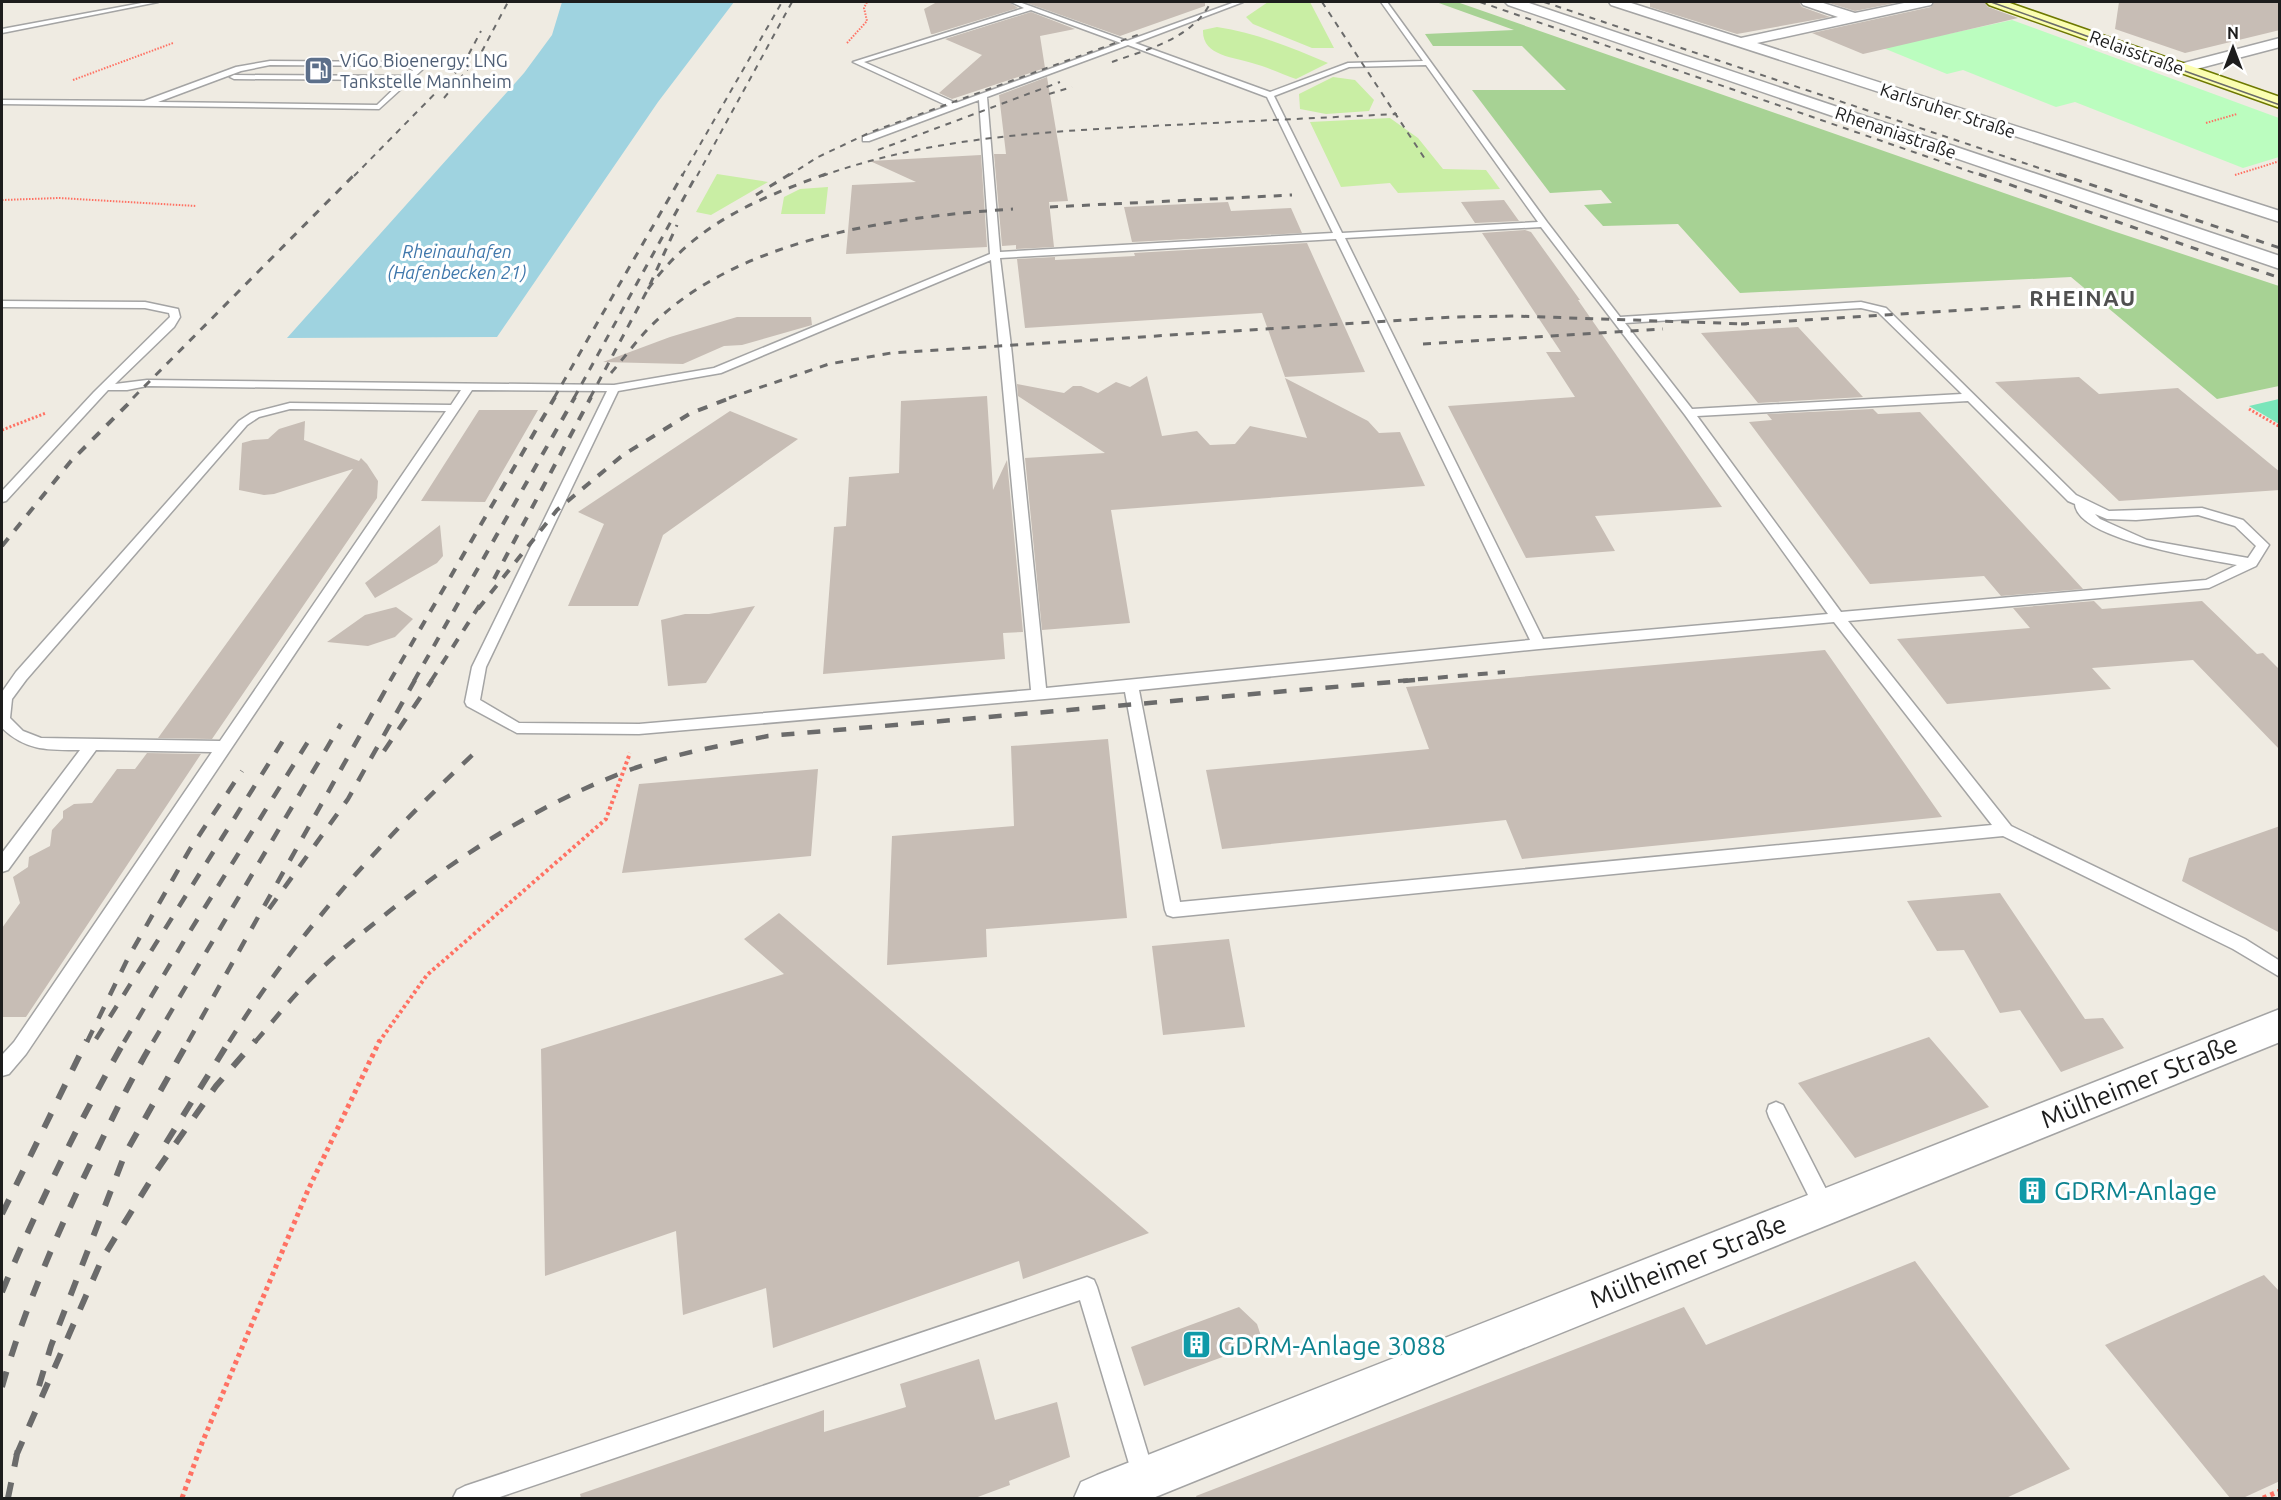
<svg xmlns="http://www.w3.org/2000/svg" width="2281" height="1500" viewBox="0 0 2281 1500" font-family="Ubuntu,sans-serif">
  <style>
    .grass { fill: #c9eea4 }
    .forest { fill: #a7d294 }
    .park { fill: #bbfdbf }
    .pitch { fill: #7ae5ba }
    .water { fill: #9fd3e0 }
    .building { fill: #c7bdb5 }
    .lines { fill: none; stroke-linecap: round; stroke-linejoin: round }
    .service-casing { stroke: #a4a4a4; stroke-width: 3 }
    .minor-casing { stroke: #a4a4a4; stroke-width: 3 }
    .tertiary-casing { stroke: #a4a4a4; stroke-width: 3 }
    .secondary-casing { stroke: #6d7800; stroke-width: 3 }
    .path-far3 { stroke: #ff7163; stroke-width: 2; stroke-dasharray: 1.5 1.5; stroke-linecap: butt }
    .path-far2 { stroke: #ff7163; stroke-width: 3; stroke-dasharray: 2 2; stroke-linecap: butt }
    .path-far1 { stroke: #ff7163; stroke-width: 4; stroke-dasharray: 3 3; stroke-linecap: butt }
    .path { stroke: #ff7163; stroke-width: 5; stroke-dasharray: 4 4; stroke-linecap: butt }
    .service { fill: #fff; fill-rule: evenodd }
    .minor { fill: #fff; fill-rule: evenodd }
    .tertiary { fill: #fff; fill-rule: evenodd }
    .secondary { fill: #fbfeb1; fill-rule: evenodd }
    .tram { stroke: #6b6b6b; stroke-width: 1.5 }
    .rail-far4 { stroke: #6b6b6b; stroke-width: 2; stroke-dasharray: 6 6; stroke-linecap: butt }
    .rail-far3 { stroke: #6b6b6b; stroke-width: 3; stroke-dasharray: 8 8; stroke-linecap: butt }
    .rail-far2 { stroke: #6b6b6b; stroke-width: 4; stroke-dasharray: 10 10; stroke-linecap: butt }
    .rail-far1 { stroke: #6b6b6b; stroke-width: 4.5; stroke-dasharray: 13 13; stroke-linecap: butt }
    .rail { stroke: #6b6b6b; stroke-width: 6; stroke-dasharray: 16 16; stroke-linecap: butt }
    .labels { text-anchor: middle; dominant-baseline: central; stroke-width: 6; stroke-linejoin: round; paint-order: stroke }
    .far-street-label { font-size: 18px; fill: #1d1d1d; stroke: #fff }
    .far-service-label { font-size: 18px; fill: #4e5e75; stroke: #fff; text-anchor: start }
    .far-water-label { font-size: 18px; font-style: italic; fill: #4078ac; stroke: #fff }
    .far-district-label { font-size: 22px; font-weight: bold; letter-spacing: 1.5px; fill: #505050; stroke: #fff }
    .near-street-label { font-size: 26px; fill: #1d1d1d; stroke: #fff }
    .near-culture-label { font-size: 26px; fill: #0d838f; stroke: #fff; text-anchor: start }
  </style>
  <rect width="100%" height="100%" fill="#efebe2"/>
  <path class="grass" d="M1268,2H1310L1334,48H1312L1253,24L1246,17Z
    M1217,27C1257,33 1292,48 1328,63L1296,79C1282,74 1267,67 1252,63C1234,57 1202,56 1203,30Z
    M1333,77L1355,80L1374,100L1369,111L1326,114L1300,109L1299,94Z
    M1390,118L1418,138L1443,169L1486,170L1500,189L1398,193L1390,183L1341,187L1310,122Z
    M717,174L768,182L711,215L696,212Z
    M828,187L825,214H781L784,197L800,189Z"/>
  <path class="forest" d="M1436,2H1457L2113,231L2279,286V386L2217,399L2071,277L1740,293L1678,224L1603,226L1584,205L1612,203L1601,190L1550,193L1472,90H1566L1522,46H1433L1425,34L1514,30Z"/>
  <path class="park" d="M2012,20L2279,118V157L2243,168L2075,102L2056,107L1963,70L1947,74L1871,43L1933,29L1948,34Z"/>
  <path class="pitch" d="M2279,399V424L2249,406Z"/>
  <path class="water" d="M562,2H734L658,102L497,337L287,338L524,73L552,35Z"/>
  <path class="building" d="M937,2H1009L1018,8L933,34H931L924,9Z
    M1024,2H1205V6L1120,36Z
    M1650,2H1799L1802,7L1830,17L1737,34L1650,7Z
    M1826,2H1900L1855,11Z
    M1935,2H1984L1988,7L2018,18L1863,54L1812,33L1931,7Z
    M2119,2H2280V30L2185,53L2115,29Z
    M1031,12L1075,29L1040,36L1045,68L952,99L939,93L982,55L945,39Z
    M1047,77L1068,201L1049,202L1054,247L1016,249V245L1002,246L994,154H1006L999,95Z
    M981,155L987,247L846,254L852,185L916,182L870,161Z
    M1504,200L1519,221L1475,223L1461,202Z
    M1228,202L1231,211L1291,208L1302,233L1132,242L1124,207Z
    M1525,230L1531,232L1580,300H1578L1722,507L1595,516L1615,551L1526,558L1448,406L1575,397L1546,352H1561L1482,233Z
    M1307,243L1365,372L1285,377L1262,313L1025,328L1017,259L1055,257V260L1135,256L1134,253Z
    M737,317H811L812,325L742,345L724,346L683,364L603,362L670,337Z
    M1798,327L1863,397L1758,403L1701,333Z
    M1147,376L1162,436L1197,431L1210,445L1235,444L1250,426L1307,438L1285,378L1368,421L1379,433L1400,432L1425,486L1111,510L1130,623L1042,630L1025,458L1105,453L1018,396L1017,384L1064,393L1073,386H1081L1098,393L1116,382L1130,387Z
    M2079,377L2099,394L2178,388L2280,472V490L2119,501L1995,382Z
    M987,396L993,490L1007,460L1023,632L1003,633L1005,659L823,674L834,527L846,526L849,477L899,473L901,401Z
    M1873,409L1878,414L1920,412L2083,589L2001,596L1984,576L1870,584L1749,422L1772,420L1767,414Z
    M479,410H538L485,502L421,501Z
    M730,411L798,439L663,535L638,606H568L604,524L578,512Z
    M305,421L304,440L359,461L361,458L367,464L378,481L377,498L212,739L158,738L353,469L274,494L264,495L239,490L242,443L253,440L268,439L279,429Z
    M440,525L443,556L437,563L375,598L365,583Z
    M2094,601L2102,609L2202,601L2257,654L2263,653L2280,670V750L2193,660L2092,668L2111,689L1947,704L1897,639L2030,628L2013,608Z
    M755,606L706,683L668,686L661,620L685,614H709Z
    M396,607L413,619L395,637L368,646L327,642L365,615Z
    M1825,650L1942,817L1522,859L1506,820L1222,849L1206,770L1429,749L1406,687Z
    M1108,739L1127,918L986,929L987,957L887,965L892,836L1014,826L1011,746Z
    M147,753L201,754L26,1017H2V928L20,903L13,877L28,867L29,857L50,846L52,830L63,818V811L74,804L92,803L117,769H135Z
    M818,769L811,856L622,873L639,784Z
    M2280,826V933L2182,881L2189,858Z
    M2000,893L2085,1019L2103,1018L2124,1048L2061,1072L2020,1010L2000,1013L1964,950L1937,951L1907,901Z
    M779,913L834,961L1149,1233L1023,1279L1019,1261L773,1348L766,1288L683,1315L676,1231L545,1276L541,1049L784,974L744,939Z
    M1229,939L1245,1027L1163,1035L1152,946Z
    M1929,1037L1989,1107L1855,1158L1798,1083Z
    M1915,1261L2070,1469L2006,1498H1197L1196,1496L1684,1307L1706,1345Z
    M2264,1275L2280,1292V1481L2243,1498H2230L2105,1345Z
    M1239,1307L1257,1324L1263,1342L1144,1386L1131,1347Z
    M979,1359L995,1420L1057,1402L1070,1457L1009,1481L1010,1485L975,1498H581L580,1494L824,1410V1432L906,1407L900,1384Z"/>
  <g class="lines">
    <defs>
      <path id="service" d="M147,2H158L2,33V29Z
        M1011,2H1019L1127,41L1235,2H1243L1135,43L1270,92L1348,63L1423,61L1381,2H1387L1547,222L1620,317L1861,302L1886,308L2076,495L2109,511L2202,508L2243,520L2269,545L2256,566L2209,588L1848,621L2011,826L2245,939L2280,961V977L2233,949L2003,836L1173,917L1167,915L1165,910L1125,692L639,734L517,733L467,706L465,702L472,667L607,391L472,390L26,1054L9,1074L2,1076V1055L14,1042L212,752L96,750L8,870L2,872V853L80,750C48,750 26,751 2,728V692L16,672L239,421L251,413L290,403L451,405L461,390L147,386L127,390H108L6,501L2,502V491L94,392L170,317L169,313L145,308L2,307V301L145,302L178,309L180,317L174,327L115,384L147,380L614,385L714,368L990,254L979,100L869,141H863V137L948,106L853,62L1024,8ZM1031,10L1121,43L956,103L864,62ZM1128,45L1267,97L1333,233L1000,252L987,97ZM1426,65L1538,222L1342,233L1274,96L1349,67ZM1541,227L1685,415L1828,614L1543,639L1345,238ZM1336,239L1530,640L1046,688L1011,346L1000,258ZM991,260L1031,690L639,724L519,723L480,700L486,667L618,391L721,373ZM1861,308L1878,312L1962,394L1692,409L1625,323ZM1968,401L2068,501L2075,504C2077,540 2207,559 2237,565L2206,580L1841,612L1697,416ZM290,409L446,411L220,741L41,738L23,731L10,718L12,699L26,680L247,425L259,417ZM2095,514L2107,519L2136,520L2198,515L2235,526L2256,546L2248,558L2147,540L2100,519ZM1834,622L1992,825L1180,902L1139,690L1539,649Z
        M270,61L406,62L422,70L379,109L2,104V100L144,101L236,67ZM270,65L405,66L413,70L408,76L234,75L230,77L234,79L403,80L377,105L158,102L241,71Z
        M1776,1102L1783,1105L1831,1199L1834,1206L1831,1213L1824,1216L1817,1213L1769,1117L1767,1111L1769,1105Z
        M1087,1277L1094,1280L1097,1287L1155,1477L1152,1485L1144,1488L1136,1485L1133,1477L1080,1300L497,1498H453L457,1490L465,1486Z"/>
      <path id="minor" d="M1609,2H1628L1741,38L1838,17L1803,5L1801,2H1820L1855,13L1909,2H1933L1931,5L1926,6L1757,43L2280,211V222L1611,5Z
        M2280,38V47L2181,73L2173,68L2176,65Z
        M2280,1009V1042L1153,1498H1074L1081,1482L1097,1475Z"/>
      <path id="tertiary" d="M1505,2H1526L2280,256V269L1508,5Z"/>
      <path id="secondary" d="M1986,2H2007L2280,97V108L1989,5Z"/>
    </defs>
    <use href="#service" class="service-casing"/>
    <use href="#minor" class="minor-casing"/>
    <use href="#tertiary" class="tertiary-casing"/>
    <use href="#secondary" class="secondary-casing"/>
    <path class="path-far3" d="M847,43L867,21L864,8L867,2
      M73,80L173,43
      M2206,123L2237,114
      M2235,175L2280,161
      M2,200L59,198L196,206"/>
    <path class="path-far2" d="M2249,409L2280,427
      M2,430L46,413"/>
    <path class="path-far1" d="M379,1042L427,975L606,819L630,753"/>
    <path class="path" d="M182,1498L202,1443L308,1190L380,1040
      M2263,1498L2280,1491"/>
    <use href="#service" class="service"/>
    <use href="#minor" class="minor"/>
    <use href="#tertiary" class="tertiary"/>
    <use href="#secondary" class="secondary"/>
    <path class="tram" d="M1991,2L2280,105"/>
    <path class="rail-far4" d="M1322,2L1425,159
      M1480,2L1983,176
      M1544,2L2063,176
      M1112,62C1148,49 1192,39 1211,2
      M1049,94L1072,87
      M444,98L481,53L508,2
      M878,150L1060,82
      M354,176L463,65L481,31
      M682,176L782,2
      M697,176L792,2
      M788,176L818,157L871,132L1140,34
      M822,176C928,138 1039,132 1151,126C1233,122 1315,118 1397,114"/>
    <path class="rail-far3" d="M1979,174L2280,278
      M2059,174L2280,248
      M756,195L790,174
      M1050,207L1292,195
      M648,289C694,225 754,200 826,174
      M1741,324L2091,302
      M1423,344L1663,329
      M611,373C623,359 634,344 646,331C734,238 892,217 1013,209
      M133,398L355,174
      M554,398L683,174
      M574,398L697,174
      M590,398L648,289L677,225
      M729,398L829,364L891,353L1452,317L1514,316L1747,324"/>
    <path class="rail-far2" d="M2,546L71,461L135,397
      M494,579L591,397
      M478,609L557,510L623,455L691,413L733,397
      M390,681L555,397
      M414,681L575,397
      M431,681L481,603
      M1398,681L1505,672"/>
    <path class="rail-far1" d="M384,751L432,680
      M269,909L348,799L415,680
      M96,1039L289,731
      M87,1042L128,958L190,849L242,771
      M124,1042L187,936L314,732
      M153,1042L341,724
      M188,1042L391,680
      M229,1042C298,932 386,835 481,747
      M255,1042C270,1025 284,1007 300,990C324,964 353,940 381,918C460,854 540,803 635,768C678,753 724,745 768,736L1415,680"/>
    <path class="rail" d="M166,1143L230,1040
      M2,1214L87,1040
      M2,1292C38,1205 79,1122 125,1040
      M39,1386L51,1346L125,1154L189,1040
      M2,1387C22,1315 52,1246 83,1179C106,1132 127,1085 154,1040
      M16,1456L102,1259L157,1170L216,1086L256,1040
      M8,1498L18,1449"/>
  </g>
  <defs>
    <symbol id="fuel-square" viewBox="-11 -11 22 22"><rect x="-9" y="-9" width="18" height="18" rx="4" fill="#5c6f8a" stroke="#fff"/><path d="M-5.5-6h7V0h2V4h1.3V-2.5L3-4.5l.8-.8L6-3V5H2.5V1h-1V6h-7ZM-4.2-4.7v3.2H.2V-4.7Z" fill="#fff"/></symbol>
    <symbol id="building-square" viewBox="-11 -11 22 22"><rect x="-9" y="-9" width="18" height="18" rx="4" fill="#0f9aa8" stroke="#fff"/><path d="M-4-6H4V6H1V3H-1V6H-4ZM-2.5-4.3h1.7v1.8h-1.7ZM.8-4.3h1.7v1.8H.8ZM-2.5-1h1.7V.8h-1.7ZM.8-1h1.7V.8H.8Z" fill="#fff"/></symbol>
  </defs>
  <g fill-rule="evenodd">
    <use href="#fuel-square" x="302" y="54" width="33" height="33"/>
    <use href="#building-square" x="2016" y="1174" width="33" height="33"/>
    <use href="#building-square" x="1180" y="1328" width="33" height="33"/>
  </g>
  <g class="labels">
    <g class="far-street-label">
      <text transform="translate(2137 52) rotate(20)">Relaisstraße</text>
      <text transform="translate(1948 110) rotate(18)">Karlsruher Straße</text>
      <text transform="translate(1896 132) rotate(19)">Rhenaniastraße</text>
    </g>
    <g class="far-service-label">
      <text x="340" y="60">ViGo Bioenergy: LNG<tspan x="340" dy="21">Tankstelle Mannheim</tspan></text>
    </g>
    <g class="far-water-label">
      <text x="457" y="251">Rheinauhafen<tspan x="457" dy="21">(Hafenbecken 21)</tspan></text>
    </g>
    <g class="far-district-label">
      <text x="2083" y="297">RHEINAU</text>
    </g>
    <g class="near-street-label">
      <text transform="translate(2139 1081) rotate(-22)">Mülheimer Straße</text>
      <text transform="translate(1688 1261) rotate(-22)">Mülheimer Straße</text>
    </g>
    <g class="near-culture-label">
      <text x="2054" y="1190">GDRM-Anlage</text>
      <text x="1218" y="1345">GDRM-Anlage 3088</text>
    </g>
  </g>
  <rect width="2281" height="1500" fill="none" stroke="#1d1d1d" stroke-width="6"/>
  <g transform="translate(2233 48)" stroke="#ffffff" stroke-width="4.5" paint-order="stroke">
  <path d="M0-4.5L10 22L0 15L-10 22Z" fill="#1d1d1d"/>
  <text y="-9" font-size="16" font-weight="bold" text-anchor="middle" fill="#1d1d1d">N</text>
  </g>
</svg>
